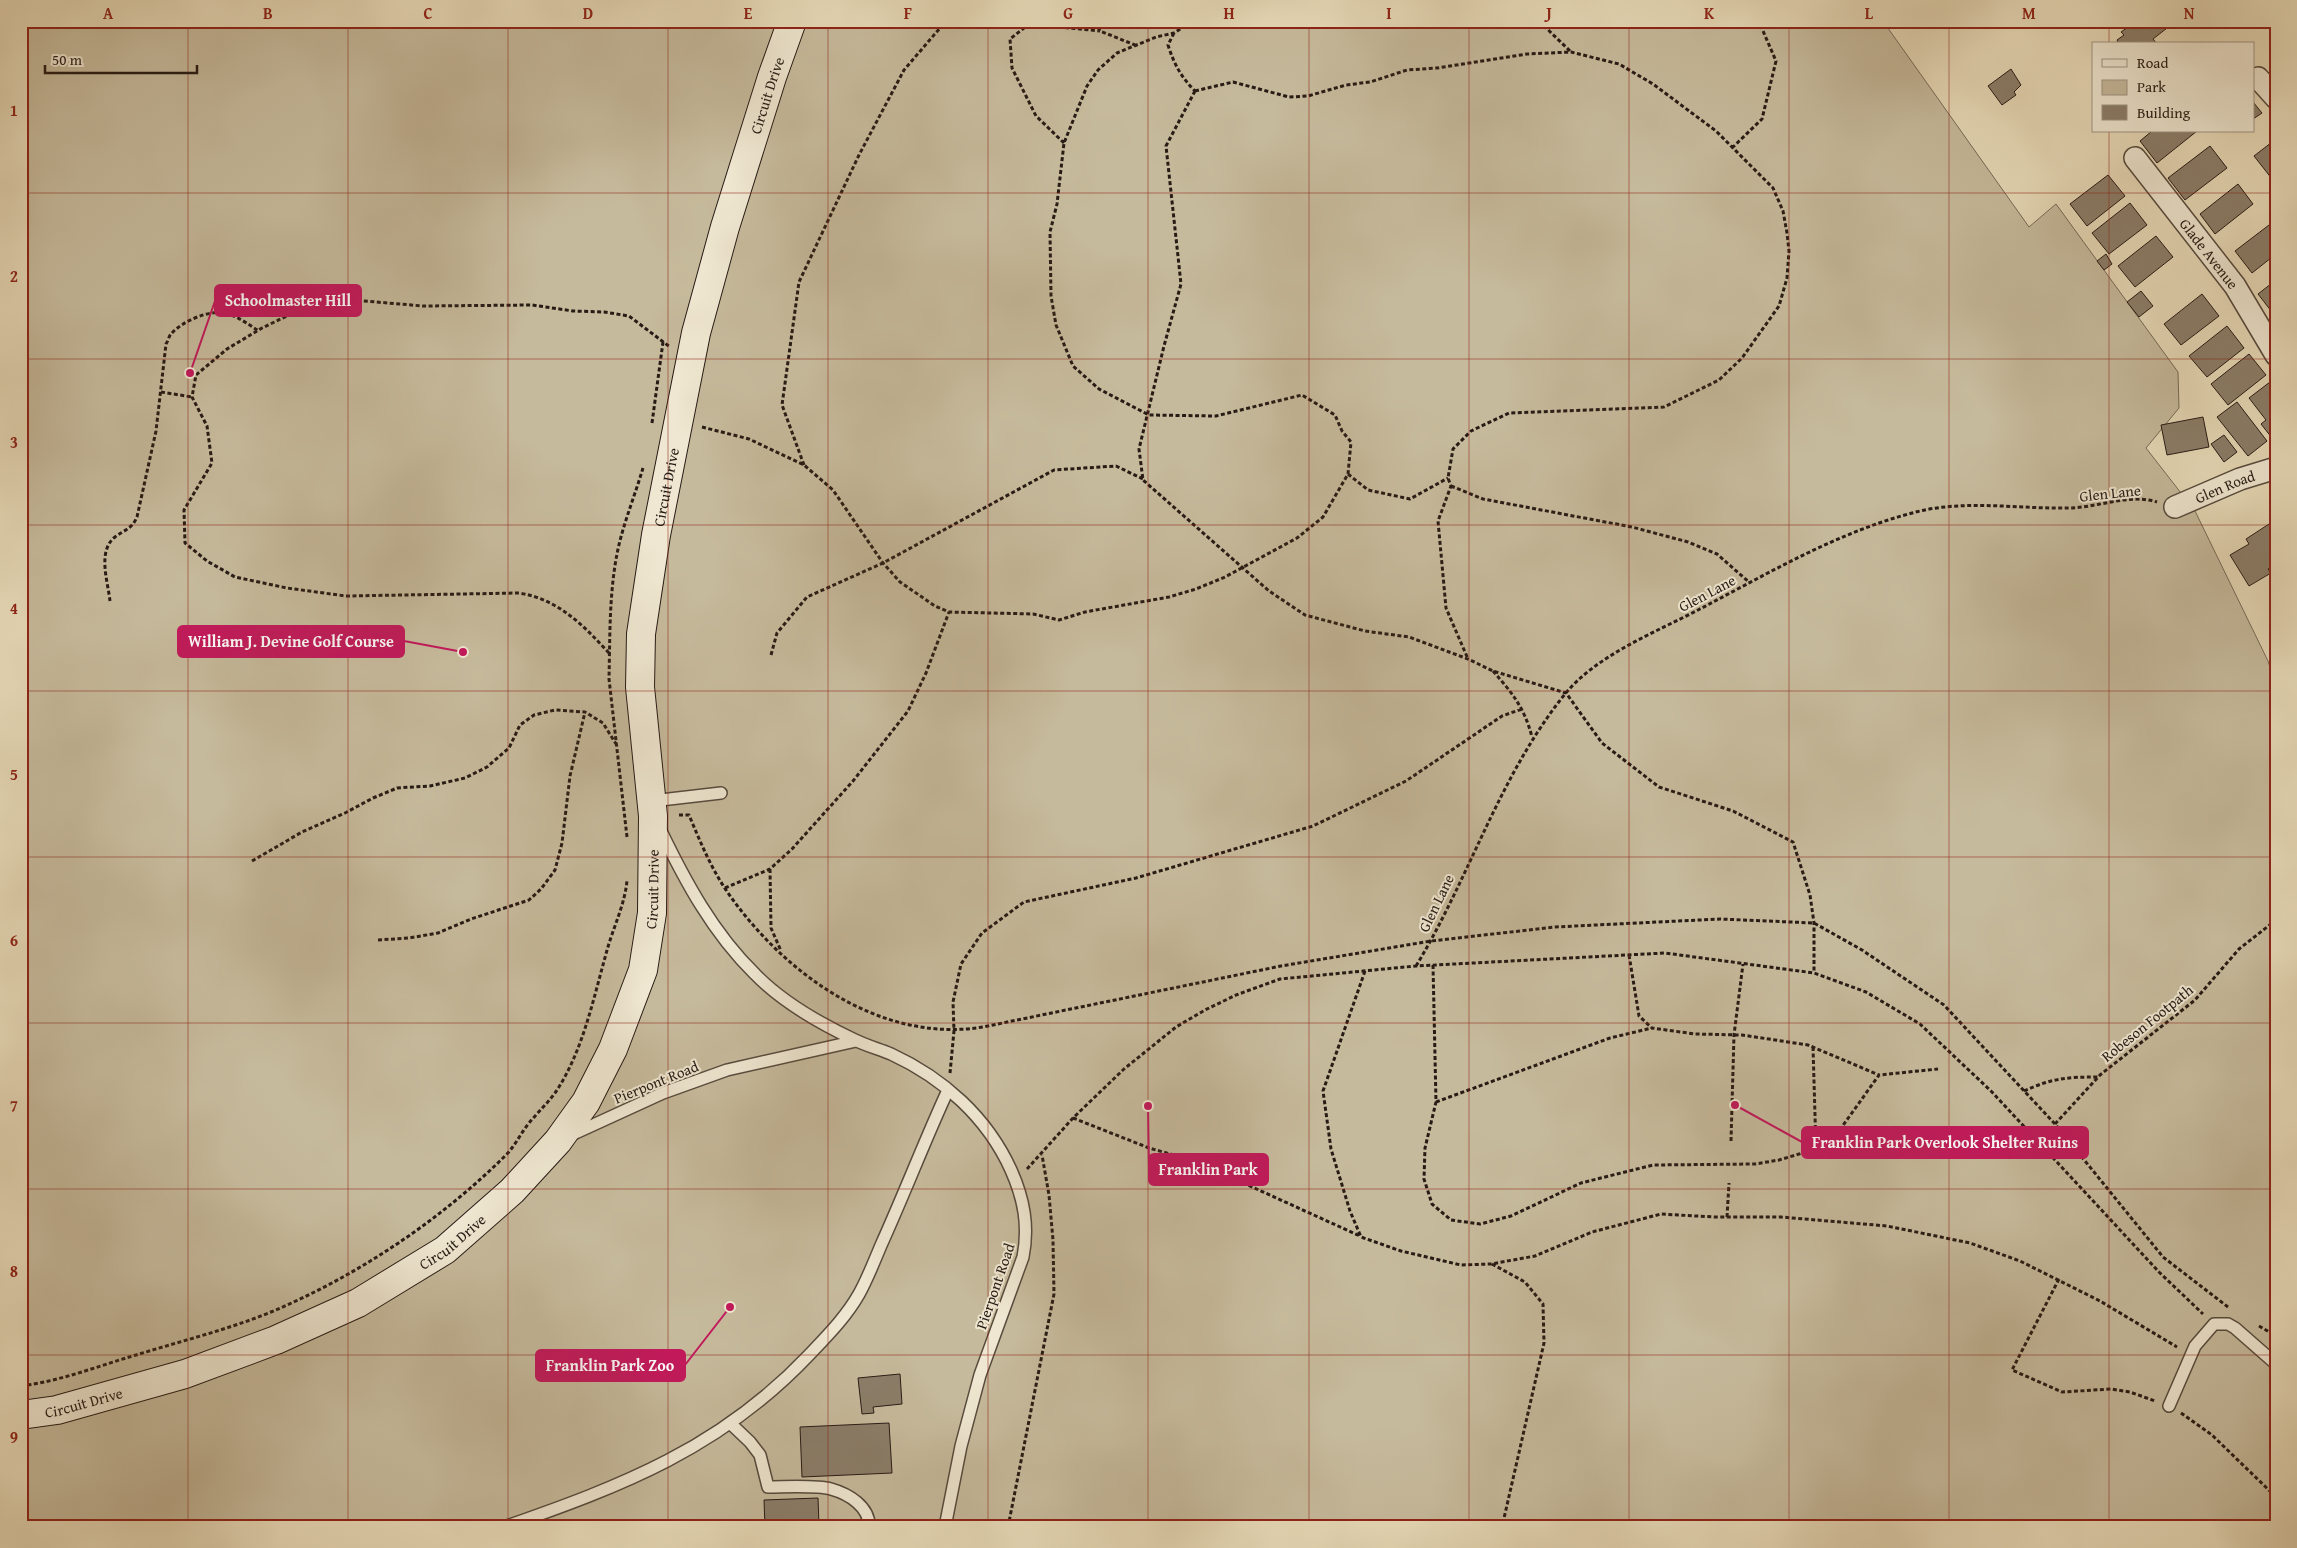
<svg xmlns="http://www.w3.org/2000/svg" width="2297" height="1548" viewBox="0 0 2297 1548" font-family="'Gentium Book Plus',serif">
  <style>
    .green { fill: #c6ba9c; stroke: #766a58 }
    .building { fill: #8b7e6a; stroke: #271b15 }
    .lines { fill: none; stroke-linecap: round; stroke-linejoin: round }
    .service-casing { stroke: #574b3e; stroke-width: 14 }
    .minor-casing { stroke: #574b3e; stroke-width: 24 }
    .secondary-casing { stroke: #271b15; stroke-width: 30 }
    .path { stroke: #271b15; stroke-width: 3; stroke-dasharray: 4 2.5; stroke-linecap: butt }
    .service { stroke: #efe7d1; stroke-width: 11 }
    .minor { stroke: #efe7d1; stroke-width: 21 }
    .secondary { stroke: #efe7d1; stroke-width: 28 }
    .grid { fill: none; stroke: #8f2418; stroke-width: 1; stroke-opacity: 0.55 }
    .labels { text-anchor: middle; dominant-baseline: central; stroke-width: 4; stroke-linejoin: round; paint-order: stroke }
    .street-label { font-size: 15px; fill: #271b15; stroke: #efe7d1 }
    .leader { fill: none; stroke: #c2185b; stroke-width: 2 }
    .callout-dot { fill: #c2185b; stroke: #efe7d1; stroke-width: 2 }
    .callout { fill: #c2185b; stroke: #c2185b; stroke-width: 2 }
    .callout-label { font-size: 16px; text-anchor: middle; font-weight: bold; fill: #fff }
    .neatline { fill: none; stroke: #8f2418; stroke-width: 2 }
    .grid-label { font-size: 16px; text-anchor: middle; font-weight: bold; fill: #8f2418 }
  </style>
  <rect width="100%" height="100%" fill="#e7dab8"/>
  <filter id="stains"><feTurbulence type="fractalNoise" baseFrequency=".004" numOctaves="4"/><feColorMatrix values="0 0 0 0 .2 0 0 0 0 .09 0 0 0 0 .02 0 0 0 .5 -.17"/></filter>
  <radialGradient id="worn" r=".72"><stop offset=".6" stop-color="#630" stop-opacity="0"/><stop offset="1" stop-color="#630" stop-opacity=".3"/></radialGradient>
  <path class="green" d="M21,21H1887L1885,24L2029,227L2056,204L2178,372L2179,408L2146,448L2195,511L2268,661L2276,686V1527H21Z"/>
  <path class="building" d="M2140,21H2176L2153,39L2157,44H2119L2117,40L2124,35L2121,32L2131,25L2134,29L2141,23Z
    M2011,69L2021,85L2014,92L2016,95L2002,105L1988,86Z
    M2253,102L2262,113L2253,119Z
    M2152,131H2197L2157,163L2140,141Z
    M2276,139V184L2254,156Z
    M2210,146L2227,168L2185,200L2168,178Z
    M2108,175L2125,196L2087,226L2070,204Z
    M2238,184L2253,204L2215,234L2200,214Z
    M2130,203L2147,225L2109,254L2092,233Z
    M2269,225L2276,233V254L2252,273L2235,251Z
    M2156,236L2173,257L2135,287L2118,266Z
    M2106,254L2112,264L2104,270L2097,261Z
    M2276,280V315L2275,316L2258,294Z
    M2141,291L2153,306L2139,317L2127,302Z
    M2202,294L2219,316L2181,345L2164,324Z
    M2227,326L2244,348L2207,377L2189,356Z
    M2249,354L2266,375L2228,405L2211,384Z
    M2270,382L2276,389V443L2261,424L2266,420L2249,398Z
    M2237,402L2267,441L2248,456L2217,417Z
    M2203,417L2209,447L2167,455L2161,425Z
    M2224,435L2237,452L2224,462L2211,444Z
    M2269,524L2272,530L2276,528V564L2268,569L2271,573L2249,586L2230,555L2249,544L2246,539Z
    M900,1374L902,1404L873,1407L874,1413L862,1414L858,1378Z
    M889,1423L892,1473L802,1477L800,1427Z
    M818,1498L819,1525L845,1524V1527H765L764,1500Z"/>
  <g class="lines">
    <defs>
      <path id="service" d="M652,801L721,793
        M660,829C685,881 713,933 755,974C781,1001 821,1024 855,1040C867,1046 879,1049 891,1054C943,1078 987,1117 1011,1170C1024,1199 1029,1226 1023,1257L980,1375L961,1446L945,1527
        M569,1136L663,1093L727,1070L856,1041
        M2169,1406L2195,1346L2214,1324H2228L2235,1328L2276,1364
        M730,1423L750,1442L760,1455L768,1487C785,1487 816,1485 831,1489C849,1494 870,1507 869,1527
        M504,1527C622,1486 721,1448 809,1355C827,1336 846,1317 859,1294C868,1278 875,1259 882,1243C905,1192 925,1140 948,1090"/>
      <g id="minor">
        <path d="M2258,78L2276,98"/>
        <path id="s1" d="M2135,158L2235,286L2276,355"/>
        <path id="s2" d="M2175,507L2240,479L2276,468"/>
      </g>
      <g id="secondary">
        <path id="s3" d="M21,1415L57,1410L185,1374L276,1340L358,1303L445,1250L512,1191L558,1141L586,1102L613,1049L643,970L652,913L653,816L640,687L641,634L656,535L696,333L725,227L772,77L792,21"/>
      </g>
    </defs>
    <use href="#service" class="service-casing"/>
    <use href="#minor" class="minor-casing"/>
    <use href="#secondary" class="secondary-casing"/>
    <path class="path" d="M1096,21L1100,31L1135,45
      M1539,21L1570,51
      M1174,33L1168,45C1174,64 1181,77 1195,91
      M1195,91L1233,82L1289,97L1308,96L1346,85L1370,82L1407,70L1437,68L1527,54L1571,52L1619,64L1653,84L1716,131L1773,188L1783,211L1787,233L1789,251L1787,278L1779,306L1742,358L1719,380L1664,407L1509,413L1471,431L1453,449L1448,478L1451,486L1438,521L1446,608L1468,659
      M1195,91L1166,146L1181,284L1164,346L1139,449L1143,480L1269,591L1305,615L1365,631L1409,637L1468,659L1493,671L1566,693L1602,743L1659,787L1733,811L1793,842L1810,895L1814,923V973
      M1064,143L1036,116L1012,68L1010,39L1029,24L1100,31
      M1732,148L1762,119L1776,61L1760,24L1756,21
      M161,392L192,397
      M652,423L663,342
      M702,427L749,439L804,465L833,490L883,563L900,582L935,606L949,612L1033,614L1059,620L1085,612L1169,597L1196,589L1225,577L1297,538L1323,517L1348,474L1351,442L1342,431L1335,415L1302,395L1216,416L1149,415L1099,389L1073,366L1056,325L1051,296L1050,232L1057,204L1064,143L1087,86L1098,70L1117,53L1156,37L1174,33L1193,21
      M804,465L782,405L799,282L859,155L904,70L946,21
      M1348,474L1368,490L1410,499L1448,478
      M1451,486L1483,499L1632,527L1688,542L1717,554L1750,583
      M110,601C108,582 97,551 115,537C124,530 132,529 137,517L156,431L166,344C168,341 169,336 171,334C182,321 212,308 228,314C239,317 249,325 259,331
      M609,653C583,625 558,599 519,593L346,596L287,588L235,577L207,561L185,543L184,510L212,463L207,426L192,397L196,375L227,349L262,328L291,314L341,299L423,306L532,305L573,311L604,312L629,316L670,347
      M771,655L777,633L807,597L883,563L1054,470L1116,466L1143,479
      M1493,671C1513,694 1524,707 1532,737
      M679,815H689C700,841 710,866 726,890C782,972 879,1044 983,1027L1281,966L1431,941L1555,927L1720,919L1814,923L1862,950L1944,1005L2055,1124L2163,1257L2228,1307
      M627,837L609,679C610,637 609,591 618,549C624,522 635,495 643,468
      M252,861L302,832L345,813L373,798L397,788L430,786L465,778L487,767L509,748L520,725L534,715L555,710L585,712L603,723L616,744
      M770,869L771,928L781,951
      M725,888L770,869L792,849L853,781L908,711L926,673L949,612
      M378,940L409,938L438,933L471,919L529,900L541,889L555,870L562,843L570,776L585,712
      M1629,955L1639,1016L1652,1028L1695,1034L1742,1035L1808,1045L1879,1075
      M1433,965L1436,1102L1425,1148L1424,1179L1432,1204L1451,1220L1480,1224L1511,1216L1581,1183L1653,1165L1755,1164L1779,1160L1829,1145L1879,1075L1938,1069
      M1416,966C1470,877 1499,776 1565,694C1597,655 1654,633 1698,610C1769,573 1841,530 1920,511C1968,500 2019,509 2068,508C2098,508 2128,493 2157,502
      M1365,971L1323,1091L1331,1149L1350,1211L1361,1237L1401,1251L1461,1265L1491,1264L1535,1256L1592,1232L1661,1214L1714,1217H1781L1887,1226L1970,1243L2020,1261L2100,1301L2177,1347
      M1813,1047L1816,1149
      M950,1073L954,1031L953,1002L961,964L982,933L1024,902L1136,878L1313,826L1406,781L1502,716L1522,709
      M2024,1091C2052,1078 2068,1077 2098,1077
      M1436,1102L1610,1038L1652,1028
      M1073,1118L1149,1148L1195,1161L1360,1236
      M2055,1124L2100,1075L2195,1000L2239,949L2276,920
      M1731,1141L1734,1035L1743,964
      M1027,1169L1073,1118L1124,1069L1176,1027L1205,1010L1236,995L1280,979L1416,966L1665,953L1814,973L1866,992L1920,1024L1992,1092L2159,1272L2203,1314
      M1727,1217L1729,1183
      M1492,1264L1525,1282L1543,1304L1544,1343L1502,1527
      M2059,1279L2012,1370L2062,1392L2111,1389L2130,1392L2155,1401
      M2259,1326L2276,1336
      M21,1386C61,1381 98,1366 136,1355C181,1341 227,1330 271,1312C357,1276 441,1220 507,1154C516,1144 521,1133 529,1123C538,1112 549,1102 557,1090C583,1050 593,1000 606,954C612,930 625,905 627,880
      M2181,1413L2212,1435L2276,1497
      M1008,1527L1054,1294L1053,1240L1049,1195L1042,1155"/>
    <use href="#service" class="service"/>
    <use href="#minor" class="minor"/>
    <use href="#secondary" class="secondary"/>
  </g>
  <path class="grid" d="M188,21V1527M348,21V1527M508,21V1527M668,21V1527M828,21V1527M988,21V1527M1148,21V1527M1309,21V1527M1469,21V1527M1629,21V1527M1789,21V1527M1949,21V1527M2109,21V44M2109,131V1527M21,193H2276M21,359H2276M21,525H2276M21,691H2276M21,857H2276M21,1023H2276M21,1189H2276M21,1355H2276"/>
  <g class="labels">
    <g class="street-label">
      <text stroke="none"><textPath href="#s3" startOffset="1699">Circuit Drive</textPath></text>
      <text stroke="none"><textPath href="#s1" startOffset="121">Glade Avenue</textPath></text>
      <text stroke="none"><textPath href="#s3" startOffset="1294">Circuit Drive</textPath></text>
      <text stroke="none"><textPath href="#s2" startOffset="54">Glen Road</textPath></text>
      <text transform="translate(2110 493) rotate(-6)">Glen Lane</text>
      <text transform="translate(1707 593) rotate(-28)">Glen Lane</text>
      <text stroke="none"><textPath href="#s3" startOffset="889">Circuit Drive</textPath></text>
      <text transform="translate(1436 903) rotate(-64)">Glen Lane</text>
      <text transform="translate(2147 1023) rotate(-39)">Robeson Footpath</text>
      <text transform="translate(656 1082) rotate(-22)">Pierpont Road</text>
      <text stroke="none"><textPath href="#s3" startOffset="469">Circuit Drive</textPath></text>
      <text transform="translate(995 1286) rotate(-71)">Pierpont Road</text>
      <text stroke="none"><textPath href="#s3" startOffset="64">Circuit Drive</textPath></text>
    </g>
  </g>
  <path class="leader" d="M190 373L215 301M463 652L404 641M1735 1105L1802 1142M1148 1106L1149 1169M730 1307L685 1365"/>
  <g class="callout-dot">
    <circle cx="190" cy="373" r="5"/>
    <circle cx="463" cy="652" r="5"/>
    <circle cx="1735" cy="1105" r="5"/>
    <circle cx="1148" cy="1106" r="5"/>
    <circle cx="730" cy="1307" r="5"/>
  </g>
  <g class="callout">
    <rect x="215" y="285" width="146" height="31" rx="5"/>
    <rect x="178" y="626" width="226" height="31" rx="5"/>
    <rect x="1802" y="1127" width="286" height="31" rx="5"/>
    <rect x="1149" y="1154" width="119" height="31" rx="5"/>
    <rect x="536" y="1350" width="149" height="31" rx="5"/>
  </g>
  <g class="callout-label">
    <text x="288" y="306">Schoolmaster Hill</text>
    <text x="291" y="647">William J. Devine Golf Course</text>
    <text x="1945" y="1148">Franklin Park Overlook Shelter Ruins</text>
    <text x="1208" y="1175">Franklin Park</text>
    <text x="610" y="1371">Franklin Park Zoo</text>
  </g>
  <rect width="2297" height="1548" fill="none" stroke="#e7dab8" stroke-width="55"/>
  <rect x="2092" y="42" width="162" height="90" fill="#efe7d1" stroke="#9f9586"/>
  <rect x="2102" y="59" width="25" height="8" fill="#efe7d1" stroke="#9f9586"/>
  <text x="2137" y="68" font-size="15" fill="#271b15">Road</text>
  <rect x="2102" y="80" width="25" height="15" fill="#c6ba9c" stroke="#9f9586"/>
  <text x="2137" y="92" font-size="15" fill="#271b15">Park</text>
  <rect x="2102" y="105" width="25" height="15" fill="#8b7e6a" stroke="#9f9586"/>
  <text x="2137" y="118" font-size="15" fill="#271b15">Building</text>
  <path d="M45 65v8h152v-8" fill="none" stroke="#271b15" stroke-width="2.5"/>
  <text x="52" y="65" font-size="15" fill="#271b15" stroke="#efe7d1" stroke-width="4" paint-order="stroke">50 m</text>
  <rect x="28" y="28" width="2242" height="1492" class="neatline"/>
  <g class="grid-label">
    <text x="108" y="19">A</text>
    <text x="268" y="19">B</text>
    <text x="428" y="19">C</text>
    <text x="588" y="19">D</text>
    <text x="748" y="19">E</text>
    <text x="908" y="19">F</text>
    <text x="1068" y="19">G</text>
    <text x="1229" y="19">H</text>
    <text x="1389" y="19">I</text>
    <text x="1549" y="19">J</text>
    <text x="1709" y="19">K</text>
    <text x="1869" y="19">L</text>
    <text x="2029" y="19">M</text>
    <text x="2189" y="19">N</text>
    <text x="14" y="116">1</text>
    <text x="14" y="282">2</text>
    <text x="14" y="448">3</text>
    <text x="14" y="614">4</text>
    <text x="14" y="780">5</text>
    <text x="14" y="946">6</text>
    <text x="14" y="1111">7</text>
    <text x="14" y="1277">8</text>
    <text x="14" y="1443">9</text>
  </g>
  <rect width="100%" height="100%" filter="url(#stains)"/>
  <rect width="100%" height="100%" fill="url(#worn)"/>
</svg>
